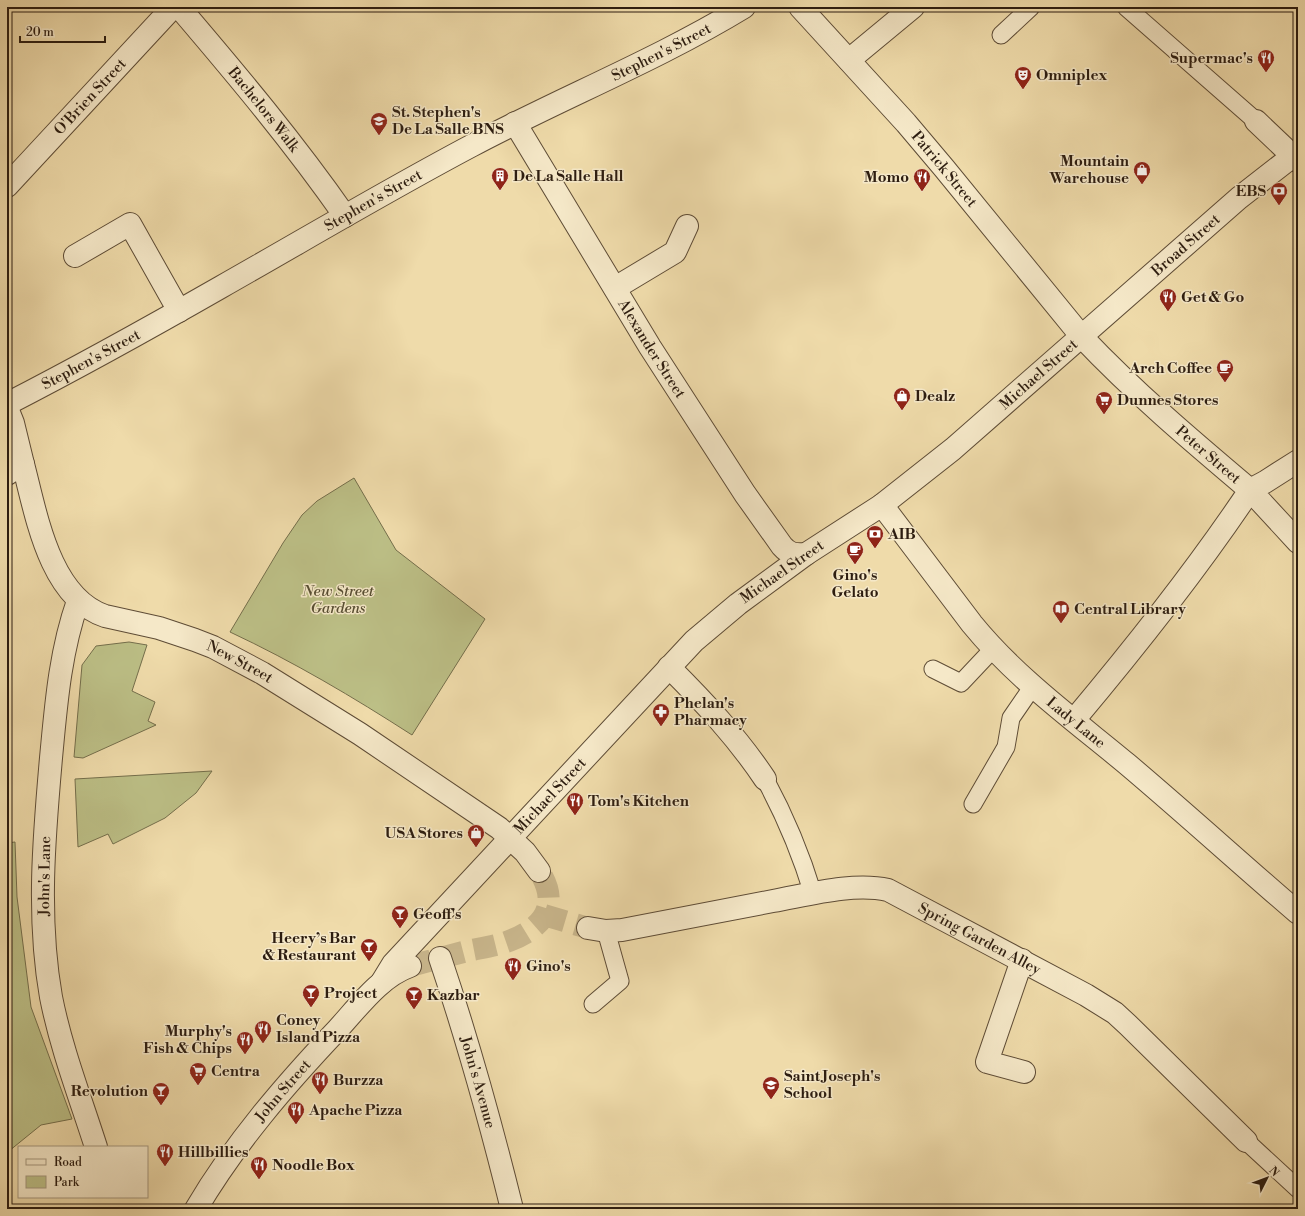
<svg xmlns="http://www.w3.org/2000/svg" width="1305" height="1216" viewBox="0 0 1305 1216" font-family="'Libre Bodoni',serif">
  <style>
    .green { fill: #bcbf86; stroke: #746e4b }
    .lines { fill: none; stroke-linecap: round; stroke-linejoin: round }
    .minor-tunnel { stroke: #c8b58b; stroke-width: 22; stroke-dasharray: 22 11; stroke-linecap: butt }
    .service-casing { stroke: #5e4c36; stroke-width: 19 }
    .pedestrian-casing { stroke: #5e4c36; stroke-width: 24 }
    .minor-casing { stroke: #5e4c36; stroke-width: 24 }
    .tertiary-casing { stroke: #5e4c36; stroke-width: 24 }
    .service { stroke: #f5e8c8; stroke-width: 17 }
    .pedestrian { stroke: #f5e8c8; stroke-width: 22 }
    .minor { stroke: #f5e8c8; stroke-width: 22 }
    .tertiary { stroke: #f5e8c8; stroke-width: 22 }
    .labels { text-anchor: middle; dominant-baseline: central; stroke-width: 3; stroke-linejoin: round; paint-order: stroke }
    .street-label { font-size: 15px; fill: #2d1d10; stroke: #f5e8c8 }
    .poi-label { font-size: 15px; font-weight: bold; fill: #2d1d10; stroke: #f5e8c8; text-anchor: start }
    .park-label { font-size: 15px; font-style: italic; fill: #584e33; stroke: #f5e8c8 }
  </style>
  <rect width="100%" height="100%" fill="#efdbaa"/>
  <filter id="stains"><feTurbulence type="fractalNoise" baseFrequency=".005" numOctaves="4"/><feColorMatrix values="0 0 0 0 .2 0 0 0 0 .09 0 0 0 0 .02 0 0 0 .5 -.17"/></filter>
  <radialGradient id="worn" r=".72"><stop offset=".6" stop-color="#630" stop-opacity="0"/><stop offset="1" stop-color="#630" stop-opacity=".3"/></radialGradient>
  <path class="green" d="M354,478L396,550L485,619L412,735C353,697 294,662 230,632L283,543L302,515L317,501Z
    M129,642L147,645L132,691L155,702L148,721L156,725L83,758L74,757L82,665L96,646Z
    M212,771L196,793L165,818L113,844L108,834L78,847L75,779Z
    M15,842L17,897L31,1007L72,1119L41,1125L9,1151L7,1149V843Z"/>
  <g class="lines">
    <path class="minor-tunnel" d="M544,915L588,928
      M410,966C429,961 448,956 467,951C481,948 496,946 509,941C543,928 561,905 539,871"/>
    <defs>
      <path id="service" d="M1126,7L1256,121
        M1001,35L1031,7
        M933,669L961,683L993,649
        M765,779C785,816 801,854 813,894
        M973,804L1006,747L1011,718L1033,686
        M593,1004L620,981L606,931
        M1246,1141L1298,1189"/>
      <g id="pedestrian">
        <path d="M1256,121L1298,161"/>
        <path d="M1298,461L1265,482L1250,490L1298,542"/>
        <path id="s1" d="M882,505L953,449L1239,198L1298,152"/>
        <path d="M669,667C704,702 737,737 765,779"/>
        <path id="s2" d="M382,982L393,964L694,641L738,604L806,554"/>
      </g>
      <g id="minor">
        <path id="s3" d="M179,7C237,75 294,143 345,216"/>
        <path d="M849,60L913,7"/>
        <path id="s4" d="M7,186L173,7"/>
        <path d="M75,256L130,224L179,311"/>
        <path d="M615,288L675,252L687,226"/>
        <path id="s5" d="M23,464C36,513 49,597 105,616L159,628L195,640L213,647L262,673L360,734L499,828L525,852L539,871"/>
        <path d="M78,601C60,652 56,705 51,758C44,837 37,918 51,997C61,1048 80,1097 96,1147"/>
        <path id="s6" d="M588,928L606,931L622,930C672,920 723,911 773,901C807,895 853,882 888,890L1086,995L1115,1013L1128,1025L1246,1141"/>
        <path id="s7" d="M440,958C468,1041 491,1124 512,1209"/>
        <path d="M1022,960L987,1062L1024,1072"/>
        <path id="s8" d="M196,1209C235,1143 285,1085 338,1029C359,1006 381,976 410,966"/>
      </g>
      <g id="tertiary">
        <path id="s9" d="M800,7L906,123L944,168L1082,337C1134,392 1192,441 1250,490C1196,571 1137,645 1074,720"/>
        <path id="s10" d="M515,123L650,347L745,494L782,546C789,554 795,555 806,554L882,505L972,624C1016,678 1074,720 1127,764C1185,813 1241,864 1298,913"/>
        <path id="s11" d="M7,404C79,367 151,327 221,287C304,240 386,191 471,146C561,98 657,60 744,7"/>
        <path d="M7,408L13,423L23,464L7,474"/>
      </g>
    </defs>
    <use href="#service" class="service-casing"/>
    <use href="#pedestrian" class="pedestrian-casing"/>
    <use href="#minor" class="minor-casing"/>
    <use href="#tertiary" class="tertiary-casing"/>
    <use href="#service" class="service"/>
    <use href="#pedestrian" class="pedestrian"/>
    <use href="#minor" class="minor"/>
    <use href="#tertiary" class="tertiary"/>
  </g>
  <defs>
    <symbol id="restaurant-pin" viewBox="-11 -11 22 30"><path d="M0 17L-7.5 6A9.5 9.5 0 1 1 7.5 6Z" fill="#8f2418" stroke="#f5e8c8"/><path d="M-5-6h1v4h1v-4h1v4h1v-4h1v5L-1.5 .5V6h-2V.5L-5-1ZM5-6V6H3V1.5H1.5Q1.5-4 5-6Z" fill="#fff"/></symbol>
    <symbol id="theatre-pin" viewBox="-11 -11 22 30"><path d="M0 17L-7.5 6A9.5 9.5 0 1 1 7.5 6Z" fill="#8f2418" stroke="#f5e8c8"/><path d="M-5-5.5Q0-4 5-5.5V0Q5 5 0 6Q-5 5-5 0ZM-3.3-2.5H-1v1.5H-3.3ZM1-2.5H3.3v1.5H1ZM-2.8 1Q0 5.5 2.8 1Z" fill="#fff"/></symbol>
    <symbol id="school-pin" viewBox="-11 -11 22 30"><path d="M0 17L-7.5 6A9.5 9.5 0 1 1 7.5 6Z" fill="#8f2418" stroke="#f5e8c8"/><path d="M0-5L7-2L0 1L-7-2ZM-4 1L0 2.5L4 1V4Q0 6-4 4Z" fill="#fff"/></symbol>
    <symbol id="shop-pin" viewBox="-11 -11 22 30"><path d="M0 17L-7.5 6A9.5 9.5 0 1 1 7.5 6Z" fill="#8f2418" stroke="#f5e8c8"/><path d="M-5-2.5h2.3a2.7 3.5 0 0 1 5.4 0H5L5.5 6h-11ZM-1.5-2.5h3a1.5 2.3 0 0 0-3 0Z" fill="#fff"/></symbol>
    <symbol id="building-pin" viewBox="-11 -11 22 30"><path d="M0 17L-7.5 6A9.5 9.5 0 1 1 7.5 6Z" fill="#8f2418" stroke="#f5e8c8"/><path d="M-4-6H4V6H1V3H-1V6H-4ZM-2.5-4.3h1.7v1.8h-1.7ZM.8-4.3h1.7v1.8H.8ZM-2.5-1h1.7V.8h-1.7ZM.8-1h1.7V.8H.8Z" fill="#fff"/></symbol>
    <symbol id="bank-pin" viewBox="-11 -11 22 30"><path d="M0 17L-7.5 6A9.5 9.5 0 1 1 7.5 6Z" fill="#8f2418" stroke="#f5e8c8"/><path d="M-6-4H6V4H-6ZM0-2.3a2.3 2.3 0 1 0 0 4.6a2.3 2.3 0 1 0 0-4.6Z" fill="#fff"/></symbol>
    <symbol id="cafe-pin" viewBox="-11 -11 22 30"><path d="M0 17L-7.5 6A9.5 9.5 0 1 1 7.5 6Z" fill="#8f2418" stroke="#f5e8c8"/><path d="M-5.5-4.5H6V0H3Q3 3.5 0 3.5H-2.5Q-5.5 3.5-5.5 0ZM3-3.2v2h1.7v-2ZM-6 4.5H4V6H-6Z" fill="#fff"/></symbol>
    <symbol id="supermarket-pin" viewBox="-11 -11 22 30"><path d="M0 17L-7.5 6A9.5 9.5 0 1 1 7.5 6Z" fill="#8f2418" stroke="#f5e8c8"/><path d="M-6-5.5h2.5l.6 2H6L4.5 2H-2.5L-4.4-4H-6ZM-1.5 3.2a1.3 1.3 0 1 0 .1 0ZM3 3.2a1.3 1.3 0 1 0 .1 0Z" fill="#fff"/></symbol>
    <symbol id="library-pin" viewBox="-11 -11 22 30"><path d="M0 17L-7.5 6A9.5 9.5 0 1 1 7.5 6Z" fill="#8f2418" stroke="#f5e8c8"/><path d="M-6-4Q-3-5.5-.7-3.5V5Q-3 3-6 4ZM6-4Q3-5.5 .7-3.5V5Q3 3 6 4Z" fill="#fff"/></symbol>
    <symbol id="pharmacy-pin" viewBox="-11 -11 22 30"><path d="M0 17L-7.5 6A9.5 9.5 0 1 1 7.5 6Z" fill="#8f2418" stroke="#f5e8c8"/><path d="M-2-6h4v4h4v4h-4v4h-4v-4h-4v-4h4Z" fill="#fff"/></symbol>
    <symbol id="bar-pin" viewBox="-11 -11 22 30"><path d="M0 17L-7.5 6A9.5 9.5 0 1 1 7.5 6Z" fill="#8f2418" stroke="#f5e8c8"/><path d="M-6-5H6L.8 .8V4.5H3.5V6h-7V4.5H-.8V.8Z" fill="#fff"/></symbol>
  </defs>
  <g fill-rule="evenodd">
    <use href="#restaurant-pin" x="1256" y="48" width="20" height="27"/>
    <use href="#theatre-pin" x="1013" y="65" width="20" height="27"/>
    <use href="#school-pin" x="369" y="111" width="20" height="27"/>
    <use href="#shop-pin" x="1132" y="160" width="20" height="27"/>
    <use href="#building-pin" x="490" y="166" width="20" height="27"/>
    <use href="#restaurant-pin" x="912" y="167" width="20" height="27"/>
    <use href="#bank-pin" x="1269" y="181" width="20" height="27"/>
    <use href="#restaurant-pin" x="1158" y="287" width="20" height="27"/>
    <use href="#cafe-pin" x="1215" y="358" width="20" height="27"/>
    <use href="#shop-pin" x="892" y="386" width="20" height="27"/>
    <use href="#supermarket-pin" x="1094" y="390" width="20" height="27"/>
    <use href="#bank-pin" x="865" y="524" width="20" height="27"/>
    <use href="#cafe-pin" x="845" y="540" width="20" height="27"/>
    <use href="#library-pin" x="1051" y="599" width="20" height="27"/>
    <use href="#pharmacy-pin" x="651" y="702" width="20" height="27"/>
    <use href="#restaurant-pin" x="565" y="791" width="20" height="27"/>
    <use href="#shop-pin" x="466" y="823" width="20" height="27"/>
    <use href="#bar-pin" x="390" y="904" width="20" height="27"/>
    <use href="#bar-pin" x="359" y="937" width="20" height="27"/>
    <use href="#restaurant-pin" x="503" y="956" width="20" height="27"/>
    <use href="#bar-pin" x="301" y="983" width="20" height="27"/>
    <use href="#bar-pin" x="404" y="985" width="20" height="27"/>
    <use href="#restaurant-pin" x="253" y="1019" width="20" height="27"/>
    <use href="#restaurant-pin" x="235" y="1030" width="20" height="27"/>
    <use href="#supermarket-pin" x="188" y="1061" width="20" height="27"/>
    <use href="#restaurant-pin" x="310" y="1070" width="20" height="27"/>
    <use href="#school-pin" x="761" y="1075" width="20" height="27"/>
    <use href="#bar-pin" x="151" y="1081" width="20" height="27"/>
    <use href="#restaurant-pin" x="286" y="1100" width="20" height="27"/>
    <use href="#restaurant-pin" x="155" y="1142" width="20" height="27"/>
    <use href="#restaurant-pin" x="249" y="1155" width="20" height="27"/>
  </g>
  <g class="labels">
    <g class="street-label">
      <text stroke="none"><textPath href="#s11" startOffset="743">Stephen's Street</textPath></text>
      <text stroke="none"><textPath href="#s4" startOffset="122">O'Brien Street</textPath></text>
      <text stroke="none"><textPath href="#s3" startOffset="133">Bachelors Walk</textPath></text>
      <text stroke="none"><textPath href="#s9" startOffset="217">Patrick Street</textPath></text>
      <text stroke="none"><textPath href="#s11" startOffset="419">Stephen's Street</textPath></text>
      <text stroke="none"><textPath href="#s1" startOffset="400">Broad Street</textPath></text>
      <text stroke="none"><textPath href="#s10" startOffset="264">Alexander Street</textPath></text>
      <text stroke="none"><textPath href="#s11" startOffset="95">Stephen's Street</textPath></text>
      <text stroke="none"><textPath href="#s1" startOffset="204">Michael Street</textPath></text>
      <text stroke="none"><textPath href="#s9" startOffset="607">Peter Street</textPath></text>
      <text transform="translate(782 572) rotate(-35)">Michael Street</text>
      <text stroke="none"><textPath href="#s5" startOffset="323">New Street</textPath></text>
      <text stroke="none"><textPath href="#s10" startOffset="910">Lady Lane</textPath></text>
      <text stroke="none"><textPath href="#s2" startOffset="251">Michael Street</textPath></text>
      <text transform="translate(45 876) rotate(-89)">John's Lane</text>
      <text stroke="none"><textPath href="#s6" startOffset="408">Spring Garden Alley</textPath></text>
      <text stroke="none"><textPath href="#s7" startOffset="130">John's Avenue</textPath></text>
      <text stroke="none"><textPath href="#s8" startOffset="147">John Street</textPath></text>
    </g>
    <g class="poi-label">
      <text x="1253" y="58" text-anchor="end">Supermac's</text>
      <text x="1036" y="75">Omniplex</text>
      <text x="392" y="112">St. Stephen's<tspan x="392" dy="17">De La Salle BNS</tspan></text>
      <text x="1129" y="161" text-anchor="end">Mountain<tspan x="1129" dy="17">Warehouse</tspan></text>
      <text x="513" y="176">De La Salle Hall</text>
      <text x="909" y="177" text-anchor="end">Momo</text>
      <text x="1266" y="191" text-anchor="end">EBS</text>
      <text x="1181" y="297">Get &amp; Go</text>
      <text x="1212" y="368" text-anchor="end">Arch Coffee</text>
      <text x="915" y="396">Dealz</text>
      <text x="1117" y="400">Dunnes Stores</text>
      <text x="888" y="534">AIB</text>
      <text x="855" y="575" text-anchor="middle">Gino's<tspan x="855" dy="17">Gelato</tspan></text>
      <text x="1074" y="609">Central Library</text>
      <text x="674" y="703">Phelan's<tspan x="674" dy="17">Pharmacy</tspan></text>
      <text x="588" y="801">Tom's Kitchen</text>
      <text x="463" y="833" text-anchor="end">USA Stores</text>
      <text x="413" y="914">Geoff's</text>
      <text x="356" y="938" text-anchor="end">Heery’s Bar<tspan x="356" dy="17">&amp; Restaurant</tspan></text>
      <text x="526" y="966">Gino's</text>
      <text x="324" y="993">Project</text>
      <text x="427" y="995">Kazbar</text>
      <text x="276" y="1020">Coney<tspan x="276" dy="17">Island Pizza</tspan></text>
      <text x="232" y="1031" text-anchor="end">Murphy's<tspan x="232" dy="17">Fish &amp; Chips</tspan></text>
      <text x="211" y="1071">Centra</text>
      <text x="784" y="1076">Saint Joseph's<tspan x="784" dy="17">School</tspan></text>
      <text x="333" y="1080">Burzza</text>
      <text x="148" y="1091" text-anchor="end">Revolution</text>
      <text x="309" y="1110">Apache Pizza</text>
      <text x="178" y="1152">Hillbillies</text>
      <text x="272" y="1165">Noodle Box</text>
    </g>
    <g class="park-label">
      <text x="338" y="591">New Street<tspan x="338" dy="17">Gardens</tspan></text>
    </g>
  </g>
  <rect width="1305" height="1216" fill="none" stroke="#efdbaa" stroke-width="24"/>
  <rect x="8" y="8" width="1289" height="1200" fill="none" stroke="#2d1d10" stroke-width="2"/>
  <rect x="12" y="12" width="1281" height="1192" fill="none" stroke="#2d1d10"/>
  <rect x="18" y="1146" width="130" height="52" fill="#f5e8c8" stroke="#a5977e"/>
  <rect x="26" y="1159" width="20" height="6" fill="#f5e8c8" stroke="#a5977e"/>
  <text x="54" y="1166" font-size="12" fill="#2d1d10">Road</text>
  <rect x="26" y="1176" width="20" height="12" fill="#bcbf86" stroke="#a5977e"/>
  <text x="54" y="1186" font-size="12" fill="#2d1d10">Park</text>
  <g transform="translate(1267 1178) rotate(48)" stroke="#f5e8c8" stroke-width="3" paint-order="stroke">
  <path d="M0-3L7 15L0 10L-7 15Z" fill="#2d1d10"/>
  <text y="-6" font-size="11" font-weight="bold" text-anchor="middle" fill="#2d1d10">N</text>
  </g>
  <path d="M20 36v6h85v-6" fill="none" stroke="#2d1d10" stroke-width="2"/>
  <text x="26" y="36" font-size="12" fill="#2d1d10" stroke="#f5e8c8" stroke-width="3" paint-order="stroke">20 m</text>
  <rect width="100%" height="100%" filter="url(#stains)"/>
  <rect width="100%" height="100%" fill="url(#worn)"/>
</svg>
